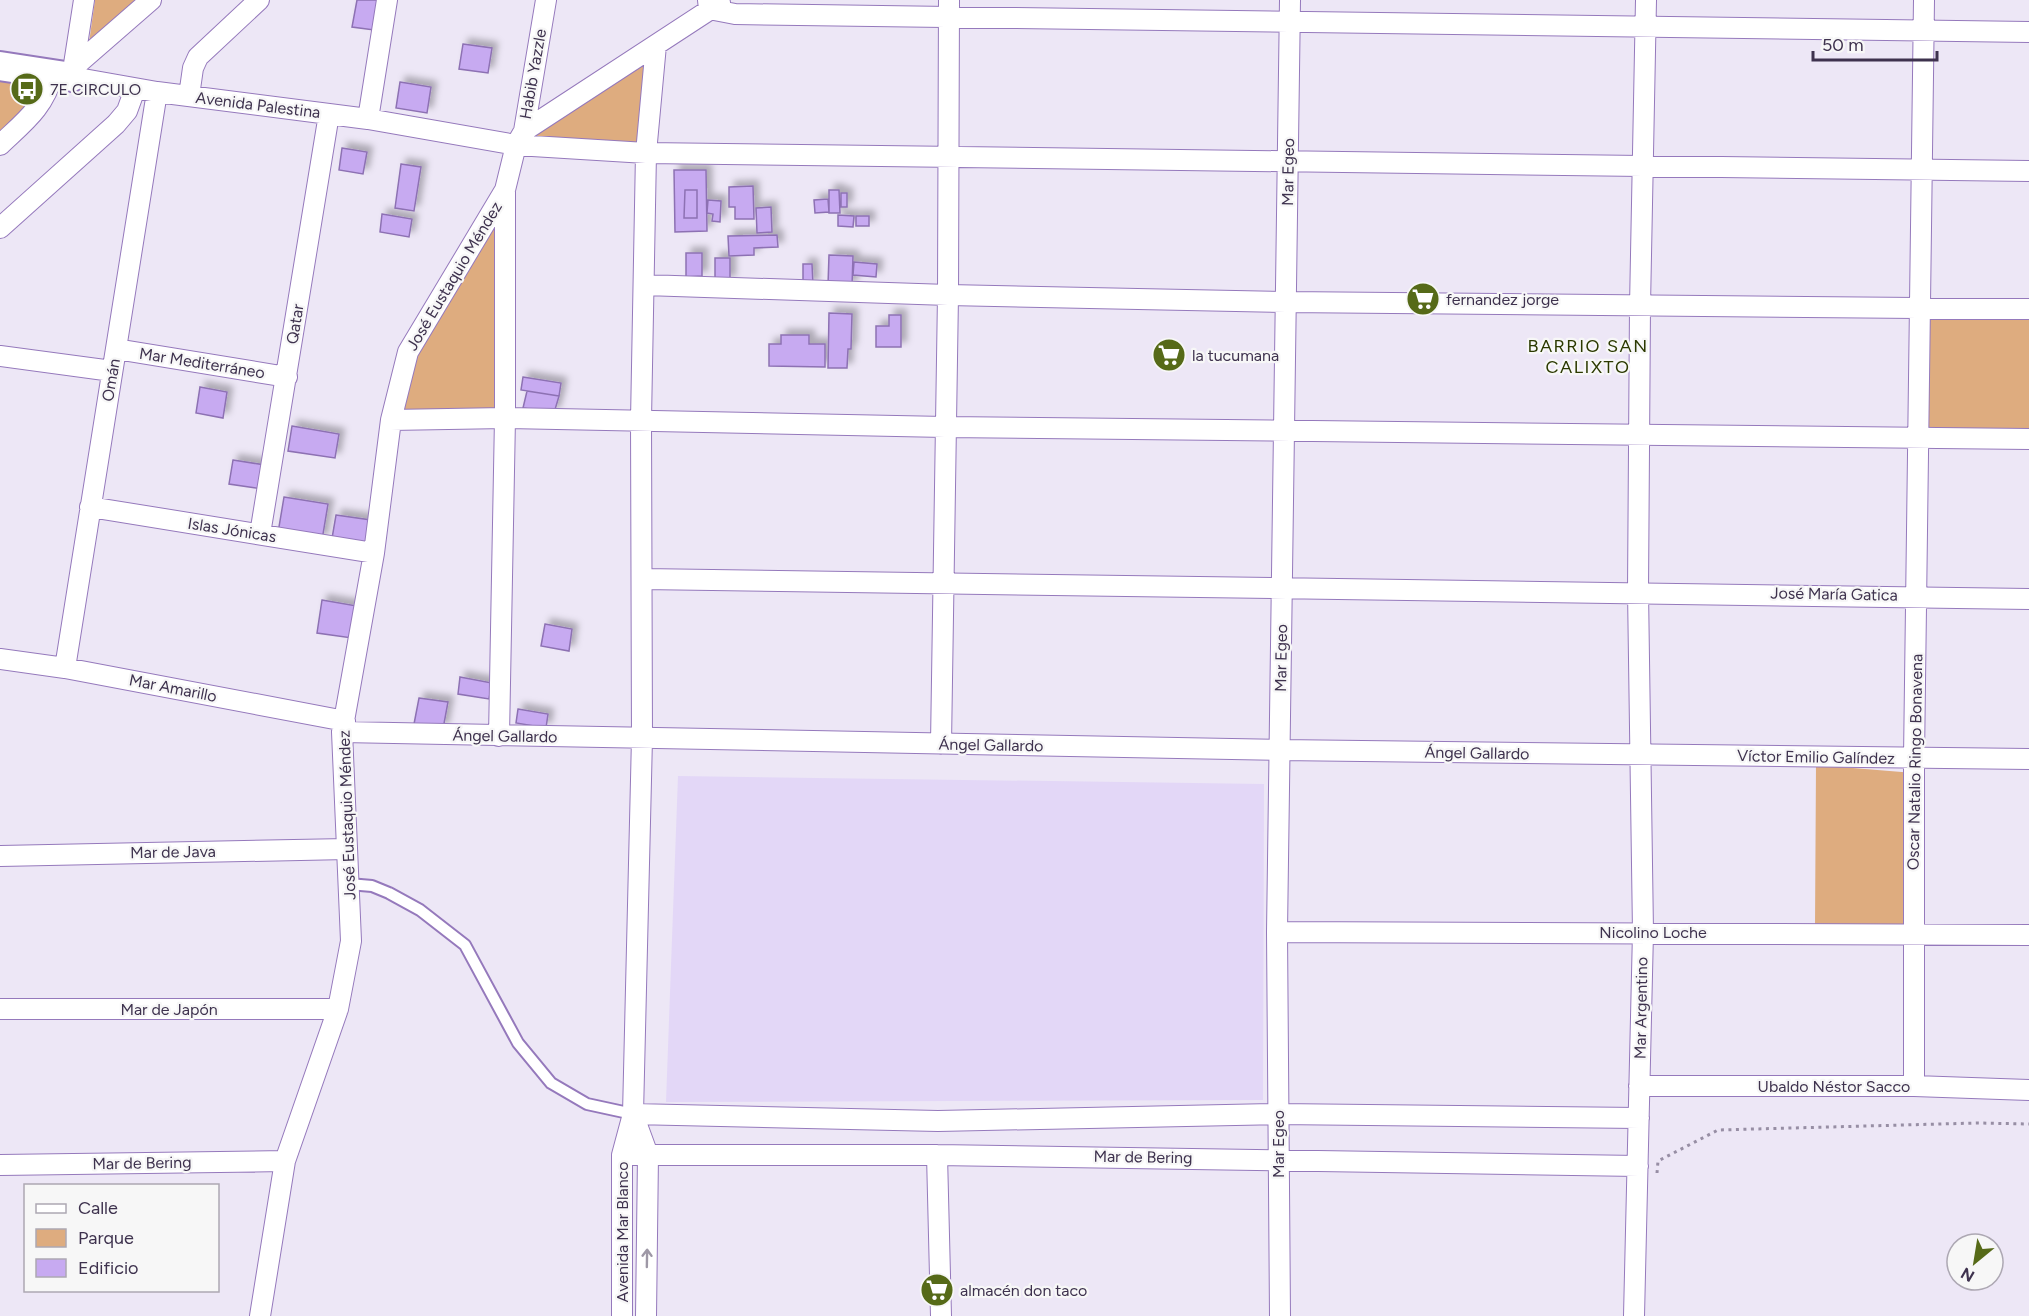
<svg xmlns="http://www.w3.org/2000/svg" width="2029" height="1316" viewBox="0 0 2029 1316" font-family="Figtree,sans-serif">
  <style>
    .built { fill: #e3d7f7 }
    .green { fill: #deac7f }
    .building { fill: #c7aaf1; stroke: #8d71b3; stroke-width: 1.5; filter: url(#shadow) }
    .lines { fill: none; stroke-linecap: round; stroke-linejoin: round }
    .lane-casing { stroke: #9579bc; stroke-width: 14 }
    .street-casing { stroke: #9579bc; stroke-width: 22 }
    .secondary-casing { stroke: #9579bc; stroke-width: 32 }
    .path { stroke: #978ea4; stroke-width: 3; stroke-dasharray: 3 4.5; stroke-linecap: butt }
    .lane { stroke: #fff; stroke-width: 10 }
    .street { stroke: #fff; stroke-width: 20 }
    .secondary { stroke: #fff; stroke-width: 28 }
    .oneway { stroke: #9e98a6 }
    .labels { text-anchor: middle; dominant-baseline: central; stroke-width: 4.5; stroke-linejoin: round; paint-order: stroke }
    .street-label { font-size: 16px; fill: #3e324e; stroke: #f7f7f7 }
    .poi-label { font-size: 16px; fill: #3e324e; stroke: #f7f7f7; text-anchor: start }
    .neighbourhood-label { font-size: 18px; letter-spacing: 1.5px; fill: #2b3900; stroke: #f7f7f7 }
  </style>
  <defs>
    <filter id="shadow"><feDropShadow dx="5.5" dy="-5.5" stdDeviation="3" flood-color="#0004"/></filter>
  </defs>
  <rect width="100%" height="100%" fill="#ede7f6"/>
  <path class="built" d="M678,776L1264,784L1263,1100L666,1102Z"/>
  <path class="green" d="M95,0H139L89,43Z
    M654,47L644,150L517,144Z
    M0,70L50,76L0,140Z
    M504,194L503,417L393,419L405,365Z
    M1922,308L2029,310V437L1922,435Z
    M1816,765L1914,773L1912,927L1815,926Z"/>
  <path class="building" d="M357,0H378L374,30L352,27Z
    M463,44L492,48L488,73L459,69Z
    M400,82L431,87L427,113L396,108Z
    M342,148L367,152L363,174L339,170Z
    M401,164L421,167L414,211L395,208Z
    M674,170H706L707,231L675,232Z
    M753,186L754,219H735V207H729V187Z
    M685,190H697V218H684Z
    M829,190H839L840,213H829Z
    M841,193H847V207H841Z
    M828,199L829,212L815,213L814,200Z
    M708,200L721,201L720,222L712,221L713,214L707,213Z
    M771,207L772,232L757,233L756,208Z
    M382,214L412,219L409,237L380,232Z
    M838,215L854,216L853,227L838,226Z
    M856,216H869V226H856Z
    M777,235L778,247L754,248V255L729,256L728,236Z
    M686,253H702V276L686,277Z
    M829,255L853,256L852,286L828,285Z
    M715,258H730V281H715Z
    M854,262L877,264L876,277L853,275Z
    M803,264H812L813,285H803Z
    M829,313L852,314L851,349H848L847,368H828Z
    M889,315H901V347H876V326H889Z
    M781,335H809V344H825V367L769,366V344H781Z
    M523,377L561,383L559,396L521,390Z
    M200,387L227,392L223,418L196,413Z
    M527,391L559,396L554,413L523,408Z
    M292,426L339,434L335,458L288,451Z
    M233,460L265,465L262,489L229,484Z
    M284,497L328,504L322,540L278,533Z
    M336,515L371,520L366,550L331,544Z
    M322,600L357,606L352,638L317,633Z
    M545,624L572,629L569,651L541,646Z
    M460,677L492,683L489,699L458,694Z
    M419,698L448,702L443,729L414,724Z
    M518,709L548,714L546,728L516,723Z"/>
  <g class="lines">
    <defs>
      <path id="lane" d="M349,884L372,886L389,893L420,910L465,945L518,1043L551,1083L587,1104L633,1114"/>
      <path id="street" d="M84,0L72,77L157,92L368,119L516,145L646,153L2029,171
        M708,0L709,9L735,14L2029,32
        M74,67L151,0
        M189,96L193,68L198,57L259,0
        M368,119L387,0
        M524,131L720,3
        M0,145C24,122 44,108 53,74
        M0,228L116,124L127,111L135,89
        M645,285L948,295L1286,302L2029,309
        M116,349L287,377
        M0,356L112,371
        M391,420L505,418L945,427L2029,439
        M90,507L374,553
        M260,534L329,114
        M643,579L2029,599
        M0,659L65,668L345,721
        M65,668L157,92
        M342,732L1280,750L2029,759
        M499,736L505,418V190L516,145L524,131L546,0
        M941,744L948,295L949,0
        M0,856L347,849
        M1277,932L2029,935
        M0,1009H338
        M1639,1086H1914L2029,1090
        M1914,1086V758L1924,0
        M633,1114L938,1121L1278,1114L1639,1118
        M622,1155H937L1638,1166
        M937,1155L941,1316
        M0,1165L285,1161
        M260,1316L285,1161L338,1009L351,941L342,732L374,553L391,420L408,352L505,190
        M622,1316V1155L633,1114
        M646,1316L648,1155L633,1114L642,738L641,420L646,153L656,45
        M1280,1316L1277,932L1290,0
        M1634,1316L1643,932L1638,591L1640,306L1646,0"/>
      <path id="secondary" d="M0,66L72,77"/>
    </defs>
    <use href="#lane" class="lane-casing"/>
    <use href="#street" class="street-casing"/>
    <use href="#secondary" class="secondary-casing"/>
    <path class="path" d="M1657,1173L1658,1161L1718,1130L1977,1123L2029,1124"/>
    <use href="#lane" class="lane"/>
    <use href="#street" class="street"/>
    <use href="#secondary" class="secondary"/>
  </g>
  <defs><path id="oneway-shaft" d="M-6 0H5M1.5-3L5.5 0L1.5 3" fill="none" stroke-width="1.6" stroke-linecap="round" stroke-linejoin="round" transform="scale(1.5)"/></defs>
  <use class="oneway" href="#oneway-shaft" transform="translate(647 1258) rotate(-89)"/>
  <defs>
    <symbol id="bus-disc" viewBox="-11 -11 22 22"><circle r="9.5" fill="#566a18" stroke="#f7f7f7"/><path d="M-5-6H5V4H4V6H2V4H-2V6H-4V4H-5ZM-3.5-4V0h7V-4ZM-3.5 1.2v1.5H-2V1.2ZM2 1.2v1.5H3.5V1.2Z" fill="#fff"/></symbol>
    <symbol id="supermarket-disc" viewBox="-11 -11 22 22"><circle r="9.5" fill="#566a18" stroke="#f7f7f7"/><path d="M-6-5.5h2.5l.6 2H6L4.5 2H-2.5L-4.4-4H-6ZM-1.5 3.2a1.3 1.3 0 1 0 .1 0ZM3 3.2a1.3 1.3 0 1 0 .1 0Z" fill="#fff"/></symbol>
  </defs>
  <g fill-rule="evenodd">
    <use href="#bus-disc" x="8" y="70" width="38" height="38"/>
    <use href="#supermarket-disc" x="1404" y="280" width="38" height="38"/>
    <use href="#supermarket-disc" x="1150" y="336" width="38" height="38"/>
    <use href="#supermarket-disc" x="918" y="1271" width="38" height="38"/>
  </g>
  <g class="labels">
    <g class="street-label">
      <text transform="translate(533 74) rotate(-80)">Habib Yazzle</text>
      <text transform="translate(258 105) rotate(7)">Avenida Palestina</text>
      <text transform="translate(1288 172) rotate(-89)">Mar Egeo</text>
      <text transform="translate(454 276) rotate(-59)">José Eustaquio Méndez</text>
      <text transform="translate(295 324) rotate(-81)">Qatar</text>
      <text transform="translate(202 363) rotate(9)">Mar Mediterráneo</text>
      <text transform="translate(111 380) rotate(-80)">Omán</text>
      <text transform="translate(232 530) rotate(9)">Islas Jónicas</text>
      <text transform="translate(1834 594) rotate(1)">José María Gatica</text>
      <text transform="translate(1281 658) rotate(-89)">Mar Egeo</text>
      <text transform="translate(173 688) rotate(11)">Mar Amarillo</text>
      <text transform="translate(505 736) rotate(1)">Ángel Gallardo</text>
      <text transform="translate(991 745) rotate(1)">Ángel Gallardo</text>
      <text transform="translate(1477 753) rotate(1)">Ángel Gallardo</text>
      <text transform="translate(1816 757) rotate(1)">Víctor Emilio Galíndez</text>
      <text transform="translate(1915 762) rotate(-89)">Oscar Natalio Ringo Bonavena</text>
      <text transform="translate(347 815) rotate(-92)">José Eustaquio Méndez</text>
      <text transform="translate(173 852) rotate(-1)">Mar de Java</text>
      <text x="1653" y="932">Nicolino Loche</text>
      <text transform="translate(1641 1008) rotate(-89)">Mar Argentino</text>
      <text x="169" y="1009">Mar de Japón</text>
      <text x="1834" y="1086">Ubaldo Néstor Sacco</text>
      <text transform="translate(1278 1144) rotate(-90)">Mar Egeo</text>
      <text transform="translate(1143 1157) rotate(1)">Mar de Bering</text>
      <text transform="translate(142 1163) rotate(-1)">Mar de Bering</text>
      <text transform="translate(622 1232) rotate(-90)">Avenida Mar Blanco</text>
    </g>
    <g class="poi-label">
      <text x="50" y="89">7E CIRCULO</text>
      <text x="1446" y="299">fernandez jorge</text>
      <text x="1192" y="355">la tucumana</text>
      <text x="960" y="1290">almacén don taco</text>
    </g>
    <g class="neighbourhood-label">
      <text x="1588" y="346">BARRIO SAN<tspan x="1588" dy="21">CALIXTO</tspan></text>
    </g>
  </g>
  <rect x="24" y="1184" width="195" height="108" fill="#f7f7f7" stroke="#ada8b3" stroke-width="1.5"/>
  <rect x="36" y="1204" width="30" height="9" fill="#ffffff" stroke="#ada8b3" stroke-width="1.5"/>
  <text x="78" y="1214" font-size="18" fill="#3e324e">Calle</text>
  <rect x="36" y="1229" width="30" height="18" fill="#deac7f" stroke="#ada8b3" stroke-width="1.5"/>
  <text x="78" y="1244" font-size="18" fill="#3e324e">Parque</text>
  <rect x="36" y="1259" width="30" height="18" fill="#c7aaf1" stroke="#ada8b3" stroke-width="1.5"/>
  <text x="78" y="1274" font-size="18" fill="#3e324e">Edificio</text>
  <g transform="translate(1975 1262) rotate(210)"><circle r="28" fill="#f7f7f7" stroke="#ada8b3" stroke-width="1.5"/>
  <path d="M0-4.5L10 22L0 15L-10 22Z" fill="#566a18"/>
  <text y="-9" font-size="16" font-weight="bold" text-anchor="middle" fill="#3e324e">N</text>
  </g>
  <path d="M1813 51v9h124v-9" fill="none" stroke="#3e324e" stroke-width="3"/>
  <text x="1822" y="51" font-size="18" fill="#3e324e" stroke="#f7f7f7" stroke-width="4.5" paint-order="stroke">50 m</text>
</svg>
